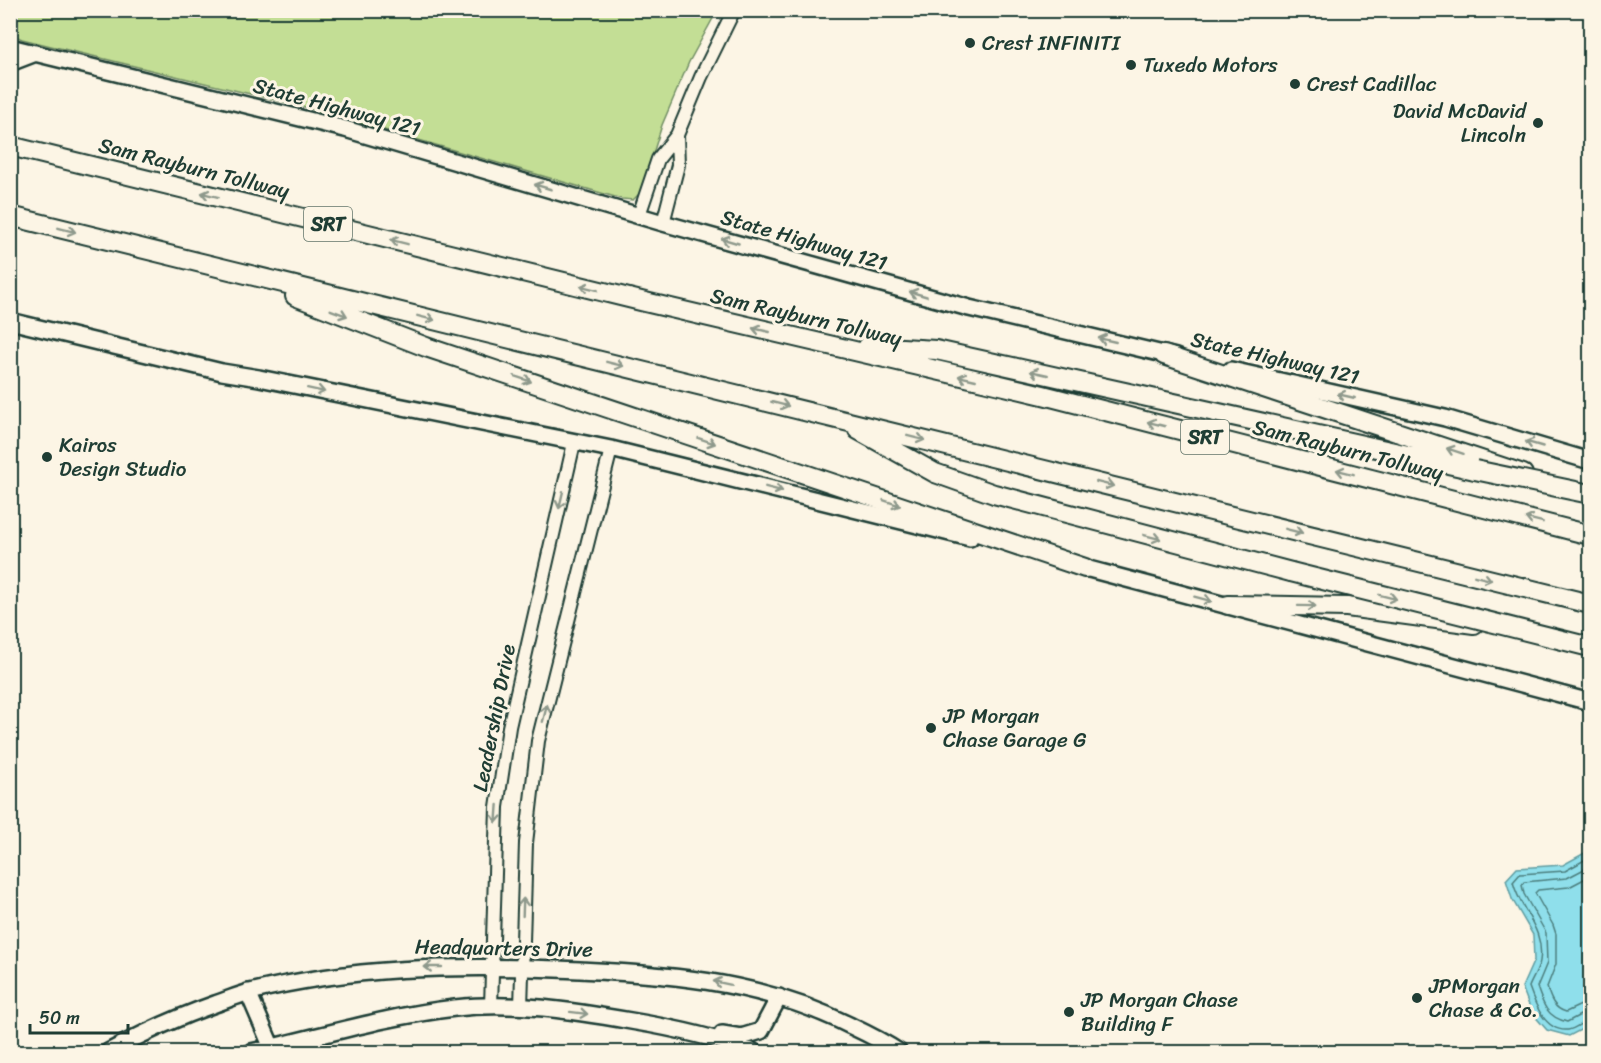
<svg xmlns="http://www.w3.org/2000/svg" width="1601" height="1063" viewBox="0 0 1601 1063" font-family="Sriracha,sans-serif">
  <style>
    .green { fill: #c3de95; stroke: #718e64; stroke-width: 1.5 }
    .water { fill: #8fdfeb; stroke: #629ea2; stroke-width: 1.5 }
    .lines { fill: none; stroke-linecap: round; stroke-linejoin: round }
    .shore { stroke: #4c7e7d; stroke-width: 1.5 }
    .tertiary-casing { stroke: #1f3d34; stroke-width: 16 }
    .secondary-casing { stroke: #1f3d34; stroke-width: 20 }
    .motorway-casing { stroke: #1f3d34; stroke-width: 22 }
    .tertiary { stroke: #fcf5e5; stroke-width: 12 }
    .secondary { stroke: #fcf5e5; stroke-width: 15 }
    .motorway { stroke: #fcf5e5; stroke-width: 18 }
    .motorway-bridge-casing { stroke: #1f3d34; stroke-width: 22; stroke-linecap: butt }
    .motorway-bridge { stroke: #fcf5e5; stroke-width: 18 }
    .oneway { stroke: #8e998c }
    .poi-dot { fill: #1f3d34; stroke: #fcf5e5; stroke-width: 2 }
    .labels { text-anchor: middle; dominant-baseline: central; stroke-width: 6; stroke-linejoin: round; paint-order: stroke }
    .shield { fill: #fcf5e5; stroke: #617469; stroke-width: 1.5 }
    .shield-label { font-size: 20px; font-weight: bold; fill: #1f3d34 }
    .poi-label { font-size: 21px; fill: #1f3d34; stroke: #fcf5e5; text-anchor: start }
    .street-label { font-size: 21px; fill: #1f3d34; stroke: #fcf5e5 }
  </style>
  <rect width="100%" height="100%" fill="#fcf5e5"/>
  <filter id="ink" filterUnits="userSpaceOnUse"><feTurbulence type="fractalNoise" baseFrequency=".0167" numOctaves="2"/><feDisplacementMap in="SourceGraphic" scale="12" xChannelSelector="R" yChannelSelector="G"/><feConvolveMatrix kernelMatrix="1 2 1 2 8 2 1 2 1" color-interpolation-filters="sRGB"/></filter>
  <g filter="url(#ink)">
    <path class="green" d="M10,11H717L689,62L662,125L641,192L633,200L622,199L305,107L22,39L11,34Z"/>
    <path class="water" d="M1590,850V1025L1569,1036L1547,1030L1532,1013L1522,987L1534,960L1533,935L1512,899L1506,880L1517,868L1563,865Z"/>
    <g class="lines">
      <path class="shore" d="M1590,857L1565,871L1520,874L1513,882C1520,911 1545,928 1540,961C1539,969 1532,979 1529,987C1535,1004 1545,1032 1568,1030C1576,1029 1583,1021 1590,1020
        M1590,866L1567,878L1524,882L1522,885L1524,894L1546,933L1547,963L1537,987C1543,1005 1547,1017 1567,1022L1584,1013H1590
        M1590,876L1569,887L1538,890L1535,893L1553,925L1556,934V964L1547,987C1550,998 1554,1009 1566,1012L1581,1005L1590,1004"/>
      <defs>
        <path id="tertiary" d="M639,215L658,159L677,135L701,77L734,10
          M663,223L678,165L677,135
          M491,1006L497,807L509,727L574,443
          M521,1007L526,843L538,741L611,449"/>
        <path id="secondary" d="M10,47L345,129L663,223L969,308L1176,357
          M10,63L36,53
          M10,321L222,372L259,378L611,449L970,538
          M1231,370L1445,418L1590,461
          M1074,565L1590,702
          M248,992L272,1048
          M722,1034L741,1037L761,1031L779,997
          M108,1052C143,1033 178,1017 215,1004C227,1000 238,995 250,992C350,967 453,965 556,969C659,973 758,979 851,1026C868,1034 884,1042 899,1052
          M251,1052C319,1037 386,1016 455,1008C513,1001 574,1011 631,1021C673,1028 715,1037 754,1052"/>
        <path id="motorway" d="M10,146L645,302L1043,395L1590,535
          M10,216L1590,604
          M295,296L426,347L1085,568
          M868,346L936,350L1475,470
          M1164,355L1523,474
          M858,430L935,473L994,494L1291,572
          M1228,605L1347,607L1474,624"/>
      </defs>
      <use href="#tertiary" class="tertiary-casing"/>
      <use href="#secondary" class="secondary-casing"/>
      <use href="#motorway" class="motorway-casing"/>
      <use href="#tertiary" class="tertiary"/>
      <use href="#secondary" class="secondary"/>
      <use href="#motorway" class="motorway"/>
      <defs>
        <path id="motorway-bridge" d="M1475,470L1590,494
          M1291,572L1590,647"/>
      </defs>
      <use href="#motorway-bridge" class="motorway-bridge-casing"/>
      <use href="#motorway-bridge" class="motorway-bridge"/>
    </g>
    <defs><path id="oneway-shaft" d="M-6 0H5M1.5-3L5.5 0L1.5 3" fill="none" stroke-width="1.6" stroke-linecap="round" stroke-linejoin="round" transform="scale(1.5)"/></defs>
    <g class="oneway">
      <use href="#oneway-shaft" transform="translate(543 187) rotate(-164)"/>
      <use href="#oneway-shaft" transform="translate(210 195) rotate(-166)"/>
      <use href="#oneway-shaft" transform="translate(67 230) rotate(14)"/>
      <use href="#oneway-shaft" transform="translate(730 241) rotate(-164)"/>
      <use href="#oneway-shaft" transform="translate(399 242) rotate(-166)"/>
      <use href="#oneway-shaft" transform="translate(589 288) rotate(-166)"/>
      <use href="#oneway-shaft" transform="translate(918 294) rotate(-164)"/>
      <use href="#oneway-shaft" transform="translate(339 313) rotate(21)"/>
      <use href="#oneway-shaft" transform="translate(426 318) rotate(14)"/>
      <use href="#oneway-shaft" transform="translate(761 330) rotate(-167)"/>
      <use href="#oneway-shaft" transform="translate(1107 340) rotate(-167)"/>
      <use href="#oneway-shaft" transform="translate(615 364) rotate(14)"/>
      <use href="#oneway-shaft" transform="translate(1039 373) rotate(-167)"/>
      <use href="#oneway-shaft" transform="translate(967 378) rotate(-167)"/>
      <use href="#oneway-shaft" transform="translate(523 379) rotate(19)"/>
      <use href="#oneway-shaft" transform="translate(316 390) rotate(12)"/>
      <use href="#oneway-shaft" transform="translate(1346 396) rotate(-167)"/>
      <use href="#oneway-shaft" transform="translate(780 404) rotate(14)"/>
      <use href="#oneway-shaft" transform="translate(1156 424) rotate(-166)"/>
      <use href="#oneway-shaft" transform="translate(916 438) rotate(14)"/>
      <use href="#oneway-shaft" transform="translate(707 441) rotate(19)"/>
      <use href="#oneway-shaft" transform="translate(1534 444) rotate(-164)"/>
      <use href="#oneway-shaft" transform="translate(1455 451) rotate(-162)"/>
      <use href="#oneway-shaft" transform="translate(1345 472) rotate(-166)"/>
      <use href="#oneway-shaft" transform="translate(1105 484) rotate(14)"/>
      <use href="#oneway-shaft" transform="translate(774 489) rotate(14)"/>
      <use href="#oneway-shaft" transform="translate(561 500) rotate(103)"/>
      <use href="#oneway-shaft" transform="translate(892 503) rotate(19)"/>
      <use href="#oneway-shaft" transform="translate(1534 520) rotate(-166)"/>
      <use href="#oneway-shaft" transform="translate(1294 531) rotate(14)"/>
      <use href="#oneway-shaft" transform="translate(1152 537) rotate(14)"/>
      <use href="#oneway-shaft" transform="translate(1483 578) rotate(14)"/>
      <use href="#oneway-shaft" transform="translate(1388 597) rotate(14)"/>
      <use href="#oneway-shaft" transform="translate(1203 599) rotate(15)"/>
      <use href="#oneway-shaft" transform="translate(1307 606) rotate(1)"/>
      <use href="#oneway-shaft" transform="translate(545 713) rotate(-76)"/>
      <use href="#oneway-shaft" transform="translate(497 814) rotate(94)"/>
      <use href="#oneway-shaft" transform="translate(523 907) rotate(-88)"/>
      <use href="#oneway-shaft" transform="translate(433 967) rotate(180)"/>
      <use href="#oneway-shaft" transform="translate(722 983) rotate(-168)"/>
      <use href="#oneway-shaft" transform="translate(579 1013) rotate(7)"/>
    </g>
  </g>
  <g class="poi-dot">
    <circle cx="970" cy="43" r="6"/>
    <circle cx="1131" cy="65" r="6"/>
    <circle cx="1295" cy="84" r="6"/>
    <circle cx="1538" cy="123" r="6"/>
    <circle cx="47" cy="457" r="6"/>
    <circle cx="931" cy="728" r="6"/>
    <circle cx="1417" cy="998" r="6"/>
    <circle cx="1069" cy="1012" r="6"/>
  </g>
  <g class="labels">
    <g class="shield">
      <rect x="304" y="207" width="48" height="34" rx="4.5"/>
      <rect x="1181" y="420" width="48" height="34" rx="4.5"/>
    </g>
    <g class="shield-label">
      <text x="328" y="224">SRT</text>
      <text x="1205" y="437">SRT</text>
    </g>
    <g class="poi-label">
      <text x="982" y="43">Crest INFINITI</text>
      <text x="1143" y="65">Tuxedo Motors</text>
      <text x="1307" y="84">Crest Cadillac</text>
      <text x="1526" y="111" text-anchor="end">David McDavid<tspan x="1526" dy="24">Lincoln</tspan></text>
      <text x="59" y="445">Kairos<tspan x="59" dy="24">Design Studio</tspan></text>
      <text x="943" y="716">JP Morgan<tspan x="943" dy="24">Chase Garage G</tspan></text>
      <text x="1429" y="986">JPMorgan<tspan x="1429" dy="24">Chase &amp; Co.</tspan></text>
      <text x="1081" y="1000">JP Morgan Chase<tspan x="1081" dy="24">Building F</tspan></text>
    </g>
    <g class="street-label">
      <text transform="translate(337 107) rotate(15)">State Highway 121</text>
      <text transform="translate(194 168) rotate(14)">Sam Rayburn Tollway</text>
      <text transform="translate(804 240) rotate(16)">State Highway 121</text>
      <text transform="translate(806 317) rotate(13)">Sam Rayburn Tollway</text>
      <text transform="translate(1275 358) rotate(13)">State Highway 121</text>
      <text transform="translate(1348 450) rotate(14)">Sam Rayburn Tollway</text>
      <text transform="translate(494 718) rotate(-79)">Leadership Drive</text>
      <text transform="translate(504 948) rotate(1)">Headquarters Drive</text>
    </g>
  </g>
  <rect width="1601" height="1063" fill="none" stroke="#fcf5e5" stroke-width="36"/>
  <rect x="18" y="18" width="1565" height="1027" fill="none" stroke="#1f3d34" stroke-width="2" filter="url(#ink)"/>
  <path d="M30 1024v9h98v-9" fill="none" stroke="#1f3d34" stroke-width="3"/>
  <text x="39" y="1024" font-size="18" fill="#1f3d34" stroke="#fcf5e5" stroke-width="4.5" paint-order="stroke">50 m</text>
</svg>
